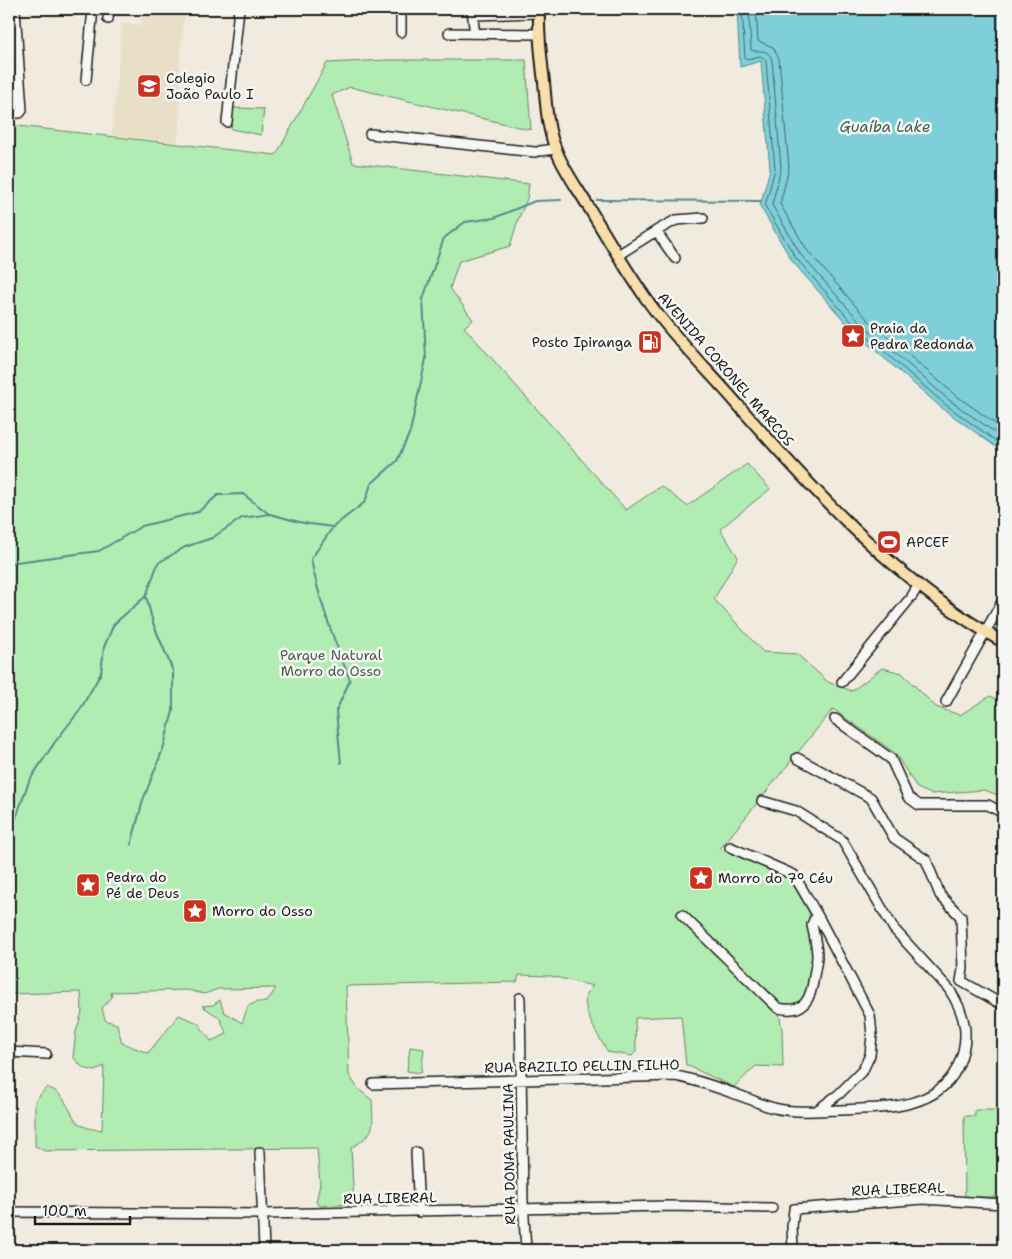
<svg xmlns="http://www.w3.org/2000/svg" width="1012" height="1259" viewBox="0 0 1012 1259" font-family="'Shantell Sans',sans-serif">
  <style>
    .built { fill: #e9dec6 }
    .green { fill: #b1edb2; stroke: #668467; fill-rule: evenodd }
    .water { fill: #7ecfd9; stroke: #57878d }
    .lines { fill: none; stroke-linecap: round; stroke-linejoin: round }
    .shore { stroke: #436468; stroke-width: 1 }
    .stream { stroke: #57878d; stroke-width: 2 }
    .minor-casing { stroke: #1c1c1c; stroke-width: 12 }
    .major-casing { stroke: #1c1c1c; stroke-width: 14 }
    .minor { stroke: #f6f6f2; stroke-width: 9 }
    .major { stroke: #f8deab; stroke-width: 10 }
    .labels { text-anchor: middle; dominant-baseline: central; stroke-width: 5; stroke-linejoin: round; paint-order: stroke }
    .poi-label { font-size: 14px; fill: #1c1c1c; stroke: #f6f6f2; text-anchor: start }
    .street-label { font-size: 14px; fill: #1c1c1c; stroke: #f6f6f2 }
    .park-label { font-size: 14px; fill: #495b49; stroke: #f6f6f2 }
    .water-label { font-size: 15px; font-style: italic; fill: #3e5b5e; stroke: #f6f6f2 }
  </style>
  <rect width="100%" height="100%" fill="#f0ebde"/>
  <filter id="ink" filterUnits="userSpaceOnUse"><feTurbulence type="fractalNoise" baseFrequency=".02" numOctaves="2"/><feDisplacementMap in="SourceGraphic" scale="10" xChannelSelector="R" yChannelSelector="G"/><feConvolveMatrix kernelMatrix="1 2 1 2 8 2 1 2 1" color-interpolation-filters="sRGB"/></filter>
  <g filter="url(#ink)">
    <path class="built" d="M141,9H185L180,56V119L177,142L112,135L122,24L141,25Z"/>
    <path class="green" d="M388,60H526L531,130L350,87L332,95L353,163L529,184L527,199L518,220L510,246L459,261L450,288L473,320L464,327L626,510L661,486L687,506L747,464L770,489L720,529L738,557L714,599L763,652L797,654L828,682L852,691L882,668L902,673L936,707L960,715L990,696L1003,702V791L998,795L984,790L931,794L917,788L895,753L833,709L720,849L790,879L809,912V939L815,954L810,995L801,1005L778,1008L782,1029L783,1067L756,1066L734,1087L686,1065L681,1016L635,1018L636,1051L632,1056L608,1052C600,1039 579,1008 587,992C589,990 591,988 593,986L551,976L519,975L517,982L346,986L349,1075L358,1089L372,1100C373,1128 377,1132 351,1148L354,1204L320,1206L316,1202L320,1184L317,1148L45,1151L35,1146V1101L47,1087C51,1089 57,1091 60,1095C77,1115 69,1128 102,1130L104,1066L95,1071L83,1068L73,1057L76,1032L82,1012L81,992L9,994V125L276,155L327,63ZM276,988L267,1002H257L248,1006L242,1023L224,1012L220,1000L213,1005L202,1006L219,1017L227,1034L211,1041L198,1023L179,1015L148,1053L122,1043L117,1024L105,1020L102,1008L112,997L111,992L188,990L204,994L218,989Z
      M233,108L264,109L261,135L231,129Z
      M410,1047L424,1049L421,1073L407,1071Z
      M975,1110H1003V1197H965L964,1116H975Z"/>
    <path class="water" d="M737,9H1003V452L943,409L854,332L792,261L760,206L770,169L761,61L740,67Z"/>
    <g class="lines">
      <path class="shore" d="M742,9L745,58L747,59L760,56L764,58L766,61L775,169L765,206L796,258L858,329L946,405L1003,446
        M749,9L751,50C759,53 768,47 772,60L781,168L772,205L801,255L862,324L949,400L1003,438
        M756,9L758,41L773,47L779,59L789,168L780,204L807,250L867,319L954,394L1003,429"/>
      <path class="stream" d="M597,200L761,201
        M333,527L311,559C319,601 334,640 350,680L336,711L341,763
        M9,563L99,551L142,526L198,512L218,495L243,494L269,514
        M9,838L29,781L55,742L80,710L101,673L104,647L114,624L146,596
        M131,845L143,800L163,749L173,711V671L153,623L146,596L158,563L185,547L212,538L242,518L270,514L303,523L333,527L365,502L371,484L397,461L410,432L426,359L423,299L444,238L465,222L494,218L535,201L561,200"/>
      <defs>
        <path id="minor" d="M401,9V32
          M472,9L474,27
          M473,15L539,13
          M108,19L109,9
          M449,33L539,34
          M86,80L93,9
          M9,113H20L22,110L15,9
          M227,122L239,9
          M370,134L535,152
          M540,151L555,149
          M656,231L675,258
          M618,255L656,231L676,220L703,218
          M912,596L918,586
          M842,682L908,601
          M946,702L1003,600
          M835,719L891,759L908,797L919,805H988L1003,813
          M797,758L871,798L894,838L926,860L940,895L961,917L963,969L961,981
          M730,847L794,875L819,918L870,1015L872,1035L870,1055L863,1070L839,1094L816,1111
          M682,915L778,1008C805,1014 811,999 814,976C815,969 817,962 817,956C817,946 814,935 812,925L814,920L819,918
          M961,981L1003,1005
          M520,998L523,1201L526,1250
          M9,1052L46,1054
          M373,1084L676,1076C701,1081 725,1090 749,1099C757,1102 765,1106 774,1108C794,1113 817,1111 838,1110C879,1108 936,1111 957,1068C971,1038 966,1015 949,989L894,929L842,840L796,811L762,801
          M260,1152L264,1250
          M416,1152L419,1212
          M9,1212L263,1214L669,1206L772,1208
          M793,1250L792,1227L794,1209L923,1199L1003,1204"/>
        <path id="major" d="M539,9C538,33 541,58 544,82C546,103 547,127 555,147C563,170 579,190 591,211C610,243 629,275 650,304C677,341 710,372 739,406C817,495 899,584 1003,642"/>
      </defs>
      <use href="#minor" class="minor-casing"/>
      <use href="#major" class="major-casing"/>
      <use href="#minor" class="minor"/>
      <use href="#major" class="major"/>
    </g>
  </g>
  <defs>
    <symbol id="school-square" viewBox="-11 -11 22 22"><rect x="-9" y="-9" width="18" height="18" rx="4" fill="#c8321e" stroke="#f6f6f2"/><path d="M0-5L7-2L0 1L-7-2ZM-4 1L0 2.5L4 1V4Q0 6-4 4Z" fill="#fff"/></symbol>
    <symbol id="sight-square" viewBox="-11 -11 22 22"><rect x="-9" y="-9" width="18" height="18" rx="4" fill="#c8321e" stroke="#f6f6f2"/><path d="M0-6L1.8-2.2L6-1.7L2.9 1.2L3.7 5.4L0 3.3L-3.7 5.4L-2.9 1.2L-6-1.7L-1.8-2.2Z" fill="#fff"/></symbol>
    <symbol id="fuel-square" viewBox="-11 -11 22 22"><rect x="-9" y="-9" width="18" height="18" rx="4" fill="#c8321e" stroke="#f6f6f2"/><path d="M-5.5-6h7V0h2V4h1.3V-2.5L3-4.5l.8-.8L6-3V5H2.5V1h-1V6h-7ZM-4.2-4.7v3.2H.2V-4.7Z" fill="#fff"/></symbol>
    <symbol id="stadium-square" viewBox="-11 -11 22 22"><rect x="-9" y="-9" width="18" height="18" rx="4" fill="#c8321e" stroke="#f6f6f2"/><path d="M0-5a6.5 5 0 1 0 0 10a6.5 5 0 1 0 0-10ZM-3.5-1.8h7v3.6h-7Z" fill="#fff"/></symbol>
  </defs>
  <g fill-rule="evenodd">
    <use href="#school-square" x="135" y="72" width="28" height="28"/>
    <use href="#sight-square" x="839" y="322" width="28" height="28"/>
    <use href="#fuel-square" x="636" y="328" width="28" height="28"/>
    <use href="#stadium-square" x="875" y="528" width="28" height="28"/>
    <use href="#sight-square" x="687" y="864" width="28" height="28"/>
    <use href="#sight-square" x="74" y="871" width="28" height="28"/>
    <use href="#sight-square" x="181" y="897" width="28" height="28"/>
  </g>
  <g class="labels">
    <g class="poi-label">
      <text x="166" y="78">Colegio<tspan x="166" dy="16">João Paulo I</tspan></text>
      <text x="870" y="328">Praia da<tspan x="870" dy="16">Pedra Redonda</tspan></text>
      <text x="632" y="342" text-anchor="end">Posto Ipiranga</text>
      <text x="906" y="542">APCEF</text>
      <text x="106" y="877">Pedra do<tspan x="106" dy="16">Pé de Deus</tspan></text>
      <text x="718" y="878">Morro do 7º Céu</text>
      <text x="212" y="911">Morro do Osso</text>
    </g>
    <g class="street-label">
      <text transform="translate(726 369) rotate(49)">AVENIDA CORONEL MARCOS</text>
      <text transform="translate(582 1066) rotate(-1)">RUA BAZILIO PELLIN FILHO</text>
      <text transform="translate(509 1154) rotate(-91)">RUA DONA PAULINA</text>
      <text transform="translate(898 1189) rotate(-2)">RUA LIBERAL</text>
      <text transform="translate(390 1198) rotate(-1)">RUA LIBERAL</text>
    </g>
    <g class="park-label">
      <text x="331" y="655">Parque Natural<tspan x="331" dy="16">Morro do Osso</tspan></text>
    </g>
    <g class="water-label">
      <text x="885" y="127">Guaíba Lake</text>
    </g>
  </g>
  <rect width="1012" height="1259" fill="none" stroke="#f6f6f2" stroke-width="30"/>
  <rect x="15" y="15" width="982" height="1229" fill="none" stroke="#1c1c1c" stroke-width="2" filter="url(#ink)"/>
  <path d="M35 1216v8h95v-8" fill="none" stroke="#1c1c1c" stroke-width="2.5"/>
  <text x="42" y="1216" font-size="15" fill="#1c1c1c" stroke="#f6f6f2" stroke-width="4" paint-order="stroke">100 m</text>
</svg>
